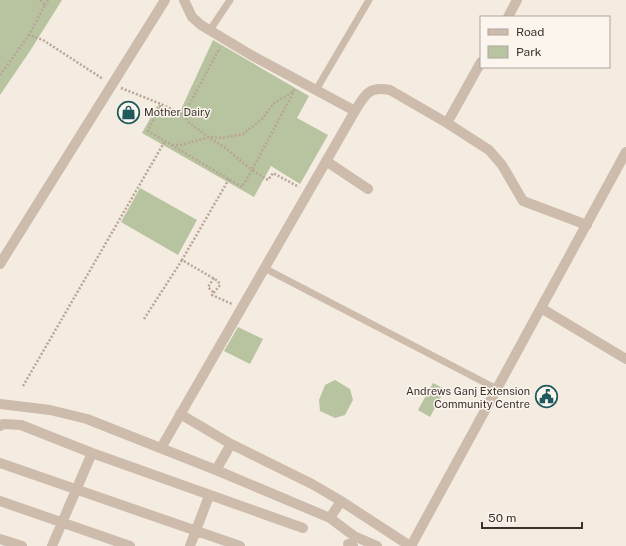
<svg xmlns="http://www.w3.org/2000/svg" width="626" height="546" viewBox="0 0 626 546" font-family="'Public Sans',sans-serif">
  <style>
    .green { fill: #b8c4a0 }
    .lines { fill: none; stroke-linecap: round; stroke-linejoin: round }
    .path { stroke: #b9a596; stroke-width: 2.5; stroke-dasharray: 2 2; stroke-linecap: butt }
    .lane { stroke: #cdbbac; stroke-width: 7 }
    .street { stroke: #cdbbac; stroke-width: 10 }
    .labels { text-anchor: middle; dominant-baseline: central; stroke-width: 3; stroke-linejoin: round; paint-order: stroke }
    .poi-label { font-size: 11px; fill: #3b302b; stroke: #fbf5ee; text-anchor: start }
  </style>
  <rect width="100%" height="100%" fill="#f4ebe1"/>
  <path class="green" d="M0,0H62L30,51L0,95Z
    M213,40L309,96L297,118L328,135L300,184L271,166L254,197L142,133L157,106L178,116Z
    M140,188L197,220L178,255L121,222Z
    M238,327L263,339L250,364L224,351Z
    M335,380L350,389L353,400L345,415L335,418L320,411L319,400L325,385Z
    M433,383L445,389L430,417L418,410Z"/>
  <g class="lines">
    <path class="path" d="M40,0L45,5L29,35L43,40L103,79
      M45,5L48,0
      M0,75L29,35
      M121,88L161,104
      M293,93L252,170L268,180L273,173L299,187
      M184,115L188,122L213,140L224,147L252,170L242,187L148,131L161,104L184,115L219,49L220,50
      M172,145H181L209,137L222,138L243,134L262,119L274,103L294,91L292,90
      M229,179L182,260L218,281L220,285L212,295L232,304
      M214,278L208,287L214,293
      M144,319L182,260
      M23,386L165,141"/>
    <path class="lane" d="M210,30L230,0
      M316,90L369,0
      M264,268L497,389"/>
    <path class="street" d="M184,0L192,17L201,25L251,55L355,111
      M508,17L517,0
      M447,123L481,62
      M326,161L368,189
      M0,264L165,0
      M541,308L626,359
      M0,404L50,410L87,419L216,470L330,518L354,536L377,546
      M180,414L231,444
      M0,426L3,424L21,425L92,453L303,528
      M161,448L355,111C365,95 368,86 390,90L447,123L489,150L502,165L523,201L587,225
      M0,463L240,546
      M216,470L231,444L312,484L341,501L330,518
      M0,501L130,546
      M341,501L410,546
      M0,539L22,546
      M348,544L353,546
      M52,546L92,453
      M190,546L209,496
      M411,546L626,152"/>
  </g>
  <defs>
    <symbol id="shop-ring" viewBox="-11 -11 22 22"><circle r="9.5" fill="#fbf5ee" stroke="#1f5a5e" stroke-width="1.5"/><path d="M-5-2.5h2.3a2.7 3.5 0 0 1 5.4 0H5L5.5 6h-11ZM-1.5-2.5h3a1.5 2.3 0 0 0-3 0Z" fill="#1f5a5e"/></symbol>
    <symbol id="civic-ring" viewBox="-11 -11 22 22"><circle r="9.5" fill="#fbf5ee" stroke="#1f5a5e" stroke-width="1.5"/><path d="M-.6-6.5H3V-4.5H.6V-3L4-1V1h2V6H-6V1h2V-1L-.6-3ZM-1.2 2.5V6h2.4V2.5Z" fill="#1f5a5e"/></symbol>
  </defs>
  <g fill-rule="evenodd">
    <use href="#shop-ring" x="116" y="100" width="25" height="25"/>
    <use href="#civic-ring" x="534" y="384" width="25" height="25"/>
  </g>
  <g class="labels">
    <g class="poi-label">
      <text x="144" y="112">Mother Dairy</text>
      <text x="530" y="391" text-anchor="end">Andrews Ganj Extension<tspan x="530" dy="13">Community Centre</tspan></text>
    </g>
  </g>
  <rect x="480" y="16" width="130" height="52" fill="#fbf5ee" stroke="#aea6a0"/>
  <rect x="488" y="29" width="20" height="6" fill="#cdbbac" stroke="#aea6a0"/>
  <text x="516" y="36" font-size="12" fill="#3b302b">Road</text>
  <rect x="488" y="46" width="20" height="12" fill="#b8c4a0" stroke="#aea6a0"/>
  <text x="516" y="56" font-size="12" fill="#3b302b">Park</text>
  <path d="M482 522v6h100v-6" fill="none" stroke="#3b302b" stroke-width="2"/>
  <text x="488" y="522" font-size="12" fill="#3b302b" stroke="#fbf5ee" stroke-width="3" paint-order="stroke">50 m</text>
</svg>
